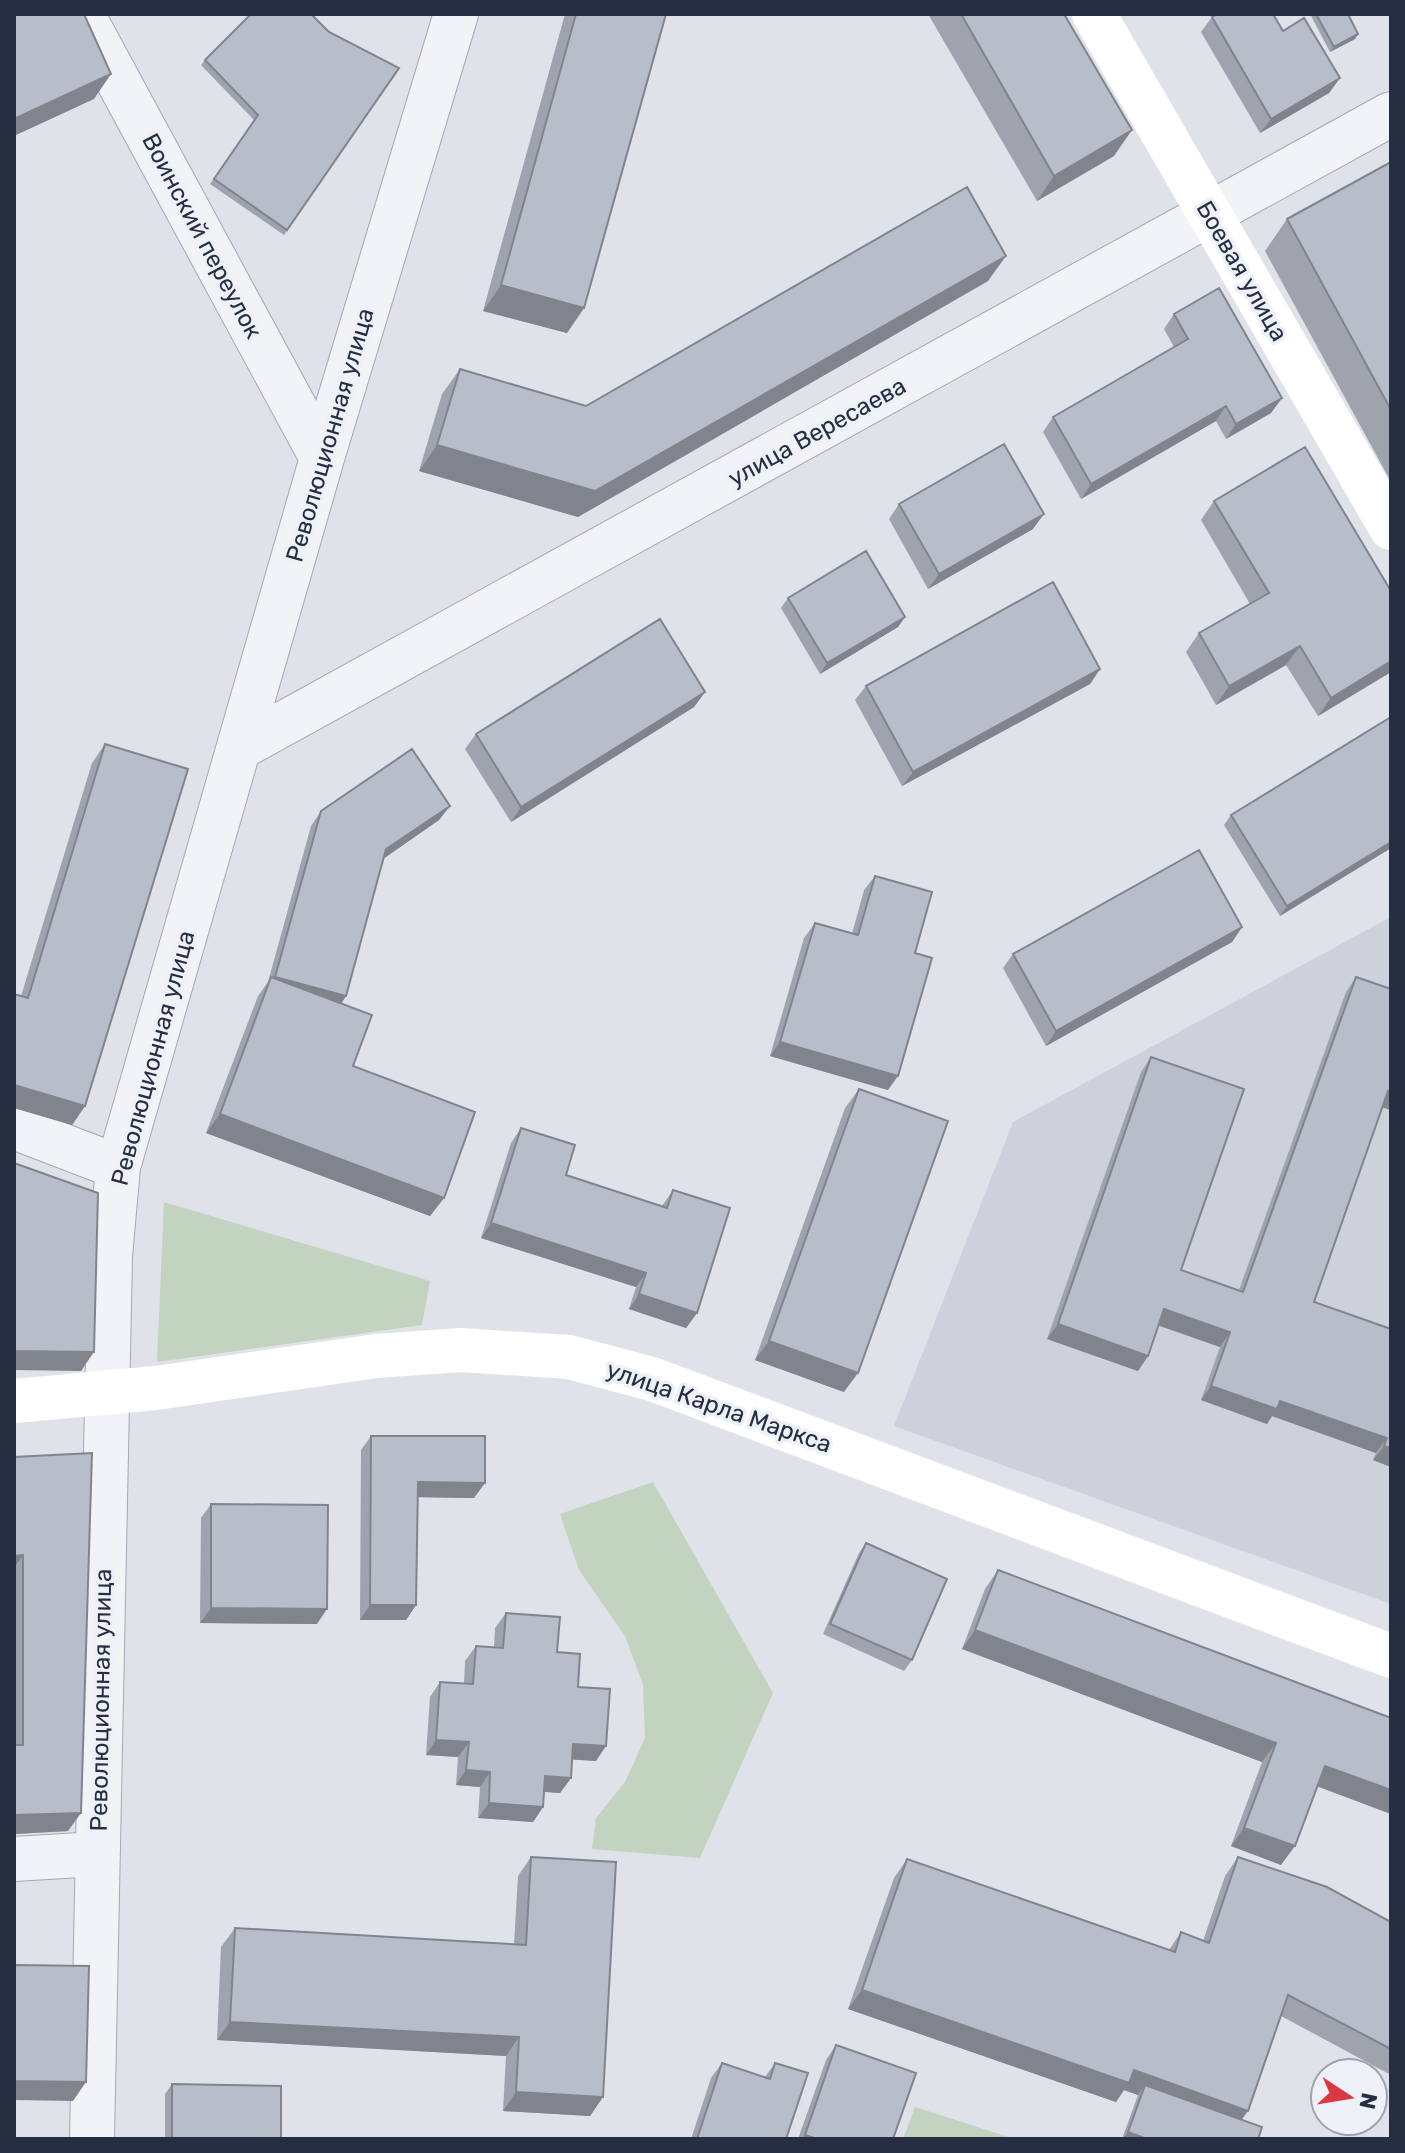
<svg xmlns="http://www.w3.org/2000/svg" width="1405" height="2153" viewBox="0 0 1405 2153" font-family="Rubik,sans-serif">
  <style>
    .built { fill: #ccd1dc }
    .green { fill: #c2d4bf }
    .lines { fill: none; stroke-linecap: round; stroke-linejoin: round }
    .street-casing { stroke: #a4a8b4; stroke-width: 46 }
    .street { stroke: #f2f3f7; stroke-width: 44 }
    .secondary { stroke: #fff; stroke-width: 44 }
    .wall { fill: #9ea3ae }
    .shaded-wall { fill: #81848d }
    .building { fill: #b8bdca; stroke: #81848d; stroke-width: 2 }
    .labels { text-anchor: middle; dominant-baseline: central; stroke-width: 7; stroke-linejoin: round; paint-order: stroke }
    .street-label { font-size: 24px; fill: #262e42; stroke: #eef1f7 }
  </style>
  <rect width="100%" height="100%" fill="#dfe2e9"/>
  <path class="built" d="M1391,917V1604L894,1426L1013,1122Z"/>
  <path class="green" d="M164,1202L430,1281L422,1325L157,1362Z
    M653,1482L773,1693L700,1858L592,1849L596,1818L625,1782L645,1738L643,1685L625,1636L579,1570L560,1514Z
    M915,2107L1015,2139H903Z"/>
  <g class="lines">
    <defs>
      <path id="street" d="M82,14L322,458
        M241,747L1391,114
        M14,1127L118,1167
        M14,1859L97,1854
        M92,2139L110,1256L118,1167L322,458L456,14"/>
    </defs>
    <use href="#street" class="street-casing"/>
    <use href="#street" class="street"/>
    <path class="secondary" d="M1094,14L1391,528
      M14,1401L156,1388L376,1356L461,1350L569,1357L652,1379L1391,1656"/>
  </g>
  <path class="wall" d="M565,14H666L584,308L567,333L483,311Z
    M928,14H1064L1114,156L1037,201Z
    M1310,14H1348L1358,34L1355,39L1330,52Z
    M1212,17L1283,31L1340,78L1329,93L1260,133L1201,32Z
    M329,32L399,68L284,235L210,184L254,120L201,65L205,60Z
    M1391,162V482L1265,251L1287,219Z
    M988,281L578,517L419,471L442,394L460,369L586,406Z
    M1174,314L1282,398L1271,413L1226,439L1216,421L1081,499L1043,432L1053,417L1174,347L1164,329Z
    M1214,501L1391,591V672L1318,716L1286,665L1216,705L1186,652L1199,633L1250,604L1201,520Z
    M899,504L1033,529L928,589L889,519Z
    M788,598L905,617L898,627L820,674L781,608Z
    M1100,669L1090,684L902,786L855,700L866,686Z
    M705,692L694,707L511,822L465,749L476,734Z
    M1391,717V848L1280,916L1224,825L1231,815Z
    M105,744L85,1106L72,1125L14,1108V994L21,996L92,763Z
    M450,806L439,820L384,858L346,996L341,1004L353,1066L444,1198L430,1216L206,1133L258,996L268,982L311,826L321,811Z
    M875,876L915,953L888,1090L770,1056L804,938L815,923L852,934L864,890Z
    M1242,927L1232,942L1046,1046L1003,968L1013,954Z
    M1356,977L1391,989V1110L1382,1107L1314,1302L1391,1329V1467L1373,1460L1376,1453L1272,1416L1267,1424L1201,1400L1220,1347L1159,1325L1148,1356L1138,1371L1047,1339L1141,1072L1151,1057L1181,1270L1239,1290L1346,992Z
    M859,1089L844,1392L755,1360L845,1108Z
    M521,1128L566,1175L662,1206L673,1190L697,1313L686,1328L629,1309L636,1287L481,1238L511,1143Z
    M371,1436L474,1498L417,1497L416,1605L406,1620H360L361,1450Z
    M14,1457L68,1831L14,1834Z
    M211,1504L317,1624L200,1623L201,1518Z
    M866,1543L912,1660L904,1671L823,1634L859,1553Z
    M998,1570L1391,1718V1814L1317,1786L1281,1865L1231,1846L1262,1762L962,1649L985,1589Z
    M506,1613L557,1652L578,1687L596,1761L572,1759L571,1778L560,1793L544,1792L543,1807L533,1822L478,1818L480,1787L456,1785L458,1757L426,1755L430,1697L440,1682L464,1684L465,1661L476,1646L494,1647L495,1628Z
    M531,1857L603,2097L590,2116L503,2111L506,2056L217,2040L221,1947L235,1928L514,1944L518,1876Z
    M1238,1857L1391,1922V2075L1281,2016L1242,2119L1258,2139H1122L1138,2095L1124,2090L1116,2102L848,2009L894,1878L907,1859L1169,1950L1181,1932L1203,1941L1225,1876Z
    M836,2045L893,2139H798L826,2060Z
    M722,2063L765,2077L775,2063L786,2139H691L711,2078Z
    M172,2084L281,2139H165V2094Z"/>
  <path class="shaded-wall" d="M1358,34L1355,39L1330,52L1334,47Z
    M111,74L94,99L14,136V119Z
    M1340,78L1329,93L1260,133L1271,119Z
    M1132,130L1114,156L1037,201L1054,176Z
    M1006,256L988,281L578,517L419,471L437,445L595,491Z
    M501,285L584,308L567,333L483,311Z
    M1282,398L1271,413L1226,439L1236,424Z
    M1226,406L1216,421L1081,499L1091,484Z
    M1044,514L1033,529L928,589L939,574Z
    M905,617L898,627L820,674L827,663Z
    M1300,646L1286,665L1216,705L1229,686Z
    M1391,661V672L1318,716L1331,698Z
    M1100,669L1090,684L902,786L913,772Z
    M705,692L694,707L511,822L521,807Z
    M450,806L439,820L376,864L386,849Z
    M1391,842V848L1280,916L1287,906Z
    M1242,927L1232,942L1046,1046L1056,1031Z
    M275,977L346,996L336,1011L265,992Z
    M780,1042L898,1076L888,1090L770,1056Z
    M14,1085L85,1106L72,1125L14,1108Z
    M1388,1091L1391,1092V1110L1378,1106Z
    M220,1114L444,1198L430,1216L206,1133Z
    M491,1223L646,1273L636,1287L481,1238Z
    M639,1294L697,1313L686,1328L629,1309Z
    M1164,1309L1230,1332L1220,1347L1154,1324Z
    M1058,1324L1148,1356L1138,1371L1047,1339Z
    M769,1341L858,1373L844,1392L755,1360Z
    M14,1351L94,1352L81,1371L14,1370Z
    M1211,1386L1280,1401L1387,1438L1376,1453L1272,1416L1267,1424L1201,1400Z
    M1384,1446L1391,1448V1467L1373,1460Z
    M418,1482L485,1483L474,1498L407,1497Z
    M23,1555L14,1568V1556Z
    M370,1605H416L406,1620H360Z
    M211,1608L327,1609L317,1624L200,1623Z
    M975,1630L1276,1743L1262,1762L962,1649Z
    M436,1740L469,1742L458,1757L426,1755Z
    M573,1744L606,1746L596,1761L563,1759Z
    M1325,1766L1391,1790V1814L1311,1784Z
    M466,1770L490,1772L480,1787L456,1785Z
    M545,1776L571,1778L560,1793L535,1791Z
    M489,1803L543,1807L533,1822L478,1818Z
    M81,1813L68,1831L14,1834V1815Z
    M1244,1828L1295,1846L1281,1865L1231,1846Z
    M862,1990L1134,2070L1248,2111L1234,2130L1145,2085L1138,2095L1124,2090L1116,2102L848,2009Z
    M230,2022L519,2037L506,2056L217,2040Z
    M14,2081L86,2082L73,2101L14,2100Z
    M516,2092L603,2097L590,2116L503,2111Z
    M1128,2132L1147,2139H1123Z
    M805,2135L817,2139H802Z"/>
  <path class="building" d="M14,14H84L111,74L14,119Z
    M251,14H311L329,32L399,68L287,230L214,179L258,115L205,60Z
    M576,14H666L584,308L501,285Z
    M961,14H1064L1132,130L1054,176Z
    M1217,14H1273L1283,31L1304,18L1340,78L1271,119L1212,17Z
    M1316,14H1348L1358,34L1334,47Z
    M1391,162V410L1287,219Z
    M967,187L1006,256L595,491L437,445L460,369L586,406Z
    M1219,288L1282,398L1236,424L1226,406L1091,484L1053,417L1188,339L1174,314Z
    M1004,444L1044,514L939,574L899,504Z
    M1305,447L1391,591V661L1331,698L1300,646L1229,686L1199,633L1269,593L1214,501Z
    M866,551L905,617L827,663L788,598Z
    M1053,582L1100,669L913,772L866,686Z
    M660,619L705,692L521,807L476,734Z
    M1391,717V842L1287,906L1231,815Z
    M105,744L188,769L85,1106L14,1085V994L28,998Z
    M412,749L450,806L386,849L346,996L275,977L321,811Z
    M1199,850L1242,927L1056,1031L1013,954Z
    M875,876L932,892L915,953L932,958L898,1076L780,1042L815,923L858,935Z
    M271,977L372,1015L353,1066L475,1112L444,1198L220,1114Z
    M1356,977L1391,989V1092L1388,1091L1314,1302L1391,1329V1448L1384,1446L1387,1438L1280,1401L1277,1409L1211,1386L1230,1332L1164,1309L1148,1356L1058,1324L1151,1057L1244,1089L1181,1270L1243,1292Z
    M859,1089L948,1121L858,1373L769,1341Z
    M521,1128L575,1145L566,1175L667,1208L673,1190L730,1208L697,1313L639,1294L646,1273L491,1223Z
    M14,1163L98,1193L94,1352L14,1351Z
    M371,1436H485V1483L418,1482L416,1605H370Z
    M92,1453L81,1813L14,1815V1745H23V1555L14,1556V1457Z
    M211,1504L328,1505L327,1609L211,1608Z
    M866,1543L947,1579L912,1660L830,1624Z
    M998,1570L1391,1718V1790L1325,1766L1295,1846L1244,1828L1276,1743L975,1630Z
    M506,1613L560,1617L557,1652L580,1654L578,1687L610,1689L606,1746L573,1744L571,1778L545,1776L543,1807L489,1803L490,1772L466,1770L469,1742L436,1740L440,1682L473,1684L476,1646L503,1648Z
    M531,1857L616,1862L603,2097L516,2092L519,2037L230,2022L235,1928L526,1945Z
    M1238,1857L1327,1887L1391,1922V2049L1288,1995L1248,2111L1134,2070L1129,2083L862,1990L907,1859L1175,1952L1181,1932L1209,1943Z
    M14,1965L89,1966L86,2082L14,2081Z
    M836,2045L916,2073L893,2139H817L805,2135Z
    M722,2063L770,2079L775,2063L808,2073L786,2139H697Z
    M172,2084L281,2086V2139H172Z
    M1145,2085L1262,2127L1258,2139H1147L1128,2132Z"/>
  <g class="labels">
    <g class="street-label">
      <text transform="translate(202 236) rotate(62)">Воинский переулок</text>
      <text transform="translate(1242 271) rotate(60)">Боевая улица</text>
      <text transform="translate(817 432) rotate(-29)">улица Вересаева</text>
      <text transform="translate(330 435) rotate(-74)">Революционная улица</text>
      <text transform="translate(153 1058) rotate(-75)">Революционная улица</text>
      <text transform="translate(719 1407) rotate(19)">улица Карла Маркса</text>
      <text transform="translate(101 1700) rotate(-89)">Революционная улица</text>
    </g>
  </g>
  <rect width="1405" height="2153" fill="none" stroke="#262e42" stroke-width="32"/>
  <g transform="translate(1349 2097) rotate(102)"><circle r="38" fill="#eef1f7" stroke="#9ea3af" stroke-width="2"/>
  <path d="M0-6L14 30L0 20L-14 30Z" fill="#da3842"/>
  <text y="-12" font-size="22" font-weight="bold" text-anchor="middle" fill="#262e42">N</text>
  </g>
</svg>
